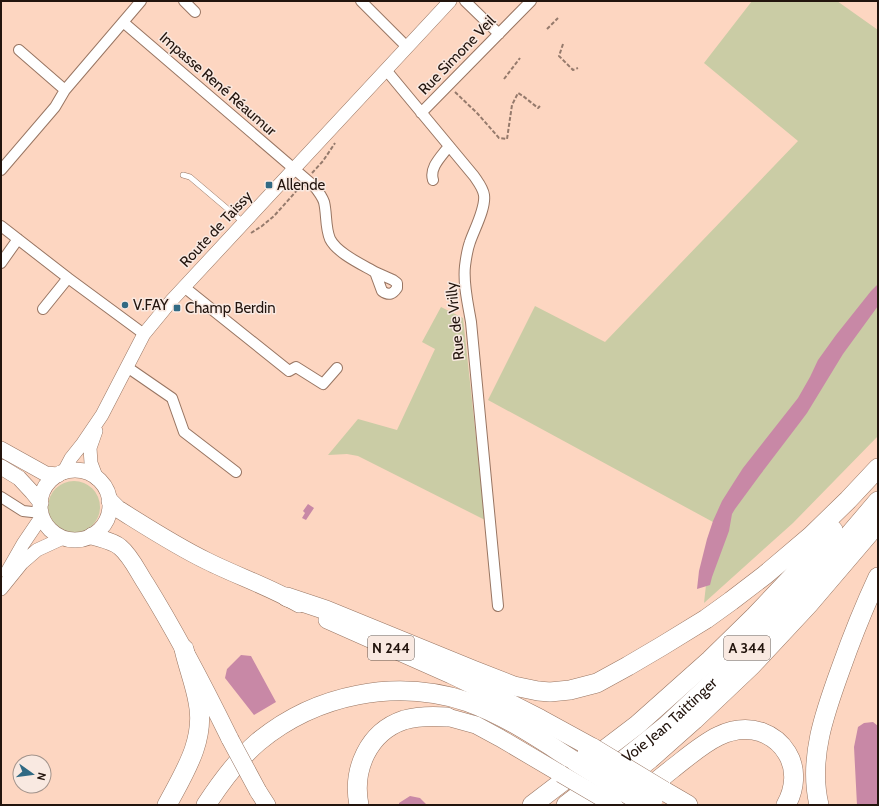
<svg xmlns="http://www.w3.org/2000/svg" width="879" height="806" viewBox="0 0 879 806" font-family="Cabin,sans-serif">
  <style>
    .green { fill: #cacca5 }
    .water { fill: #c888a6 }
    .lines { fill: none; stroke-linecap: round; stroke-linejoin: round }
    .service-casing { stroke: #987562; stroke-width: 6 }
    .minor-casing { stroke: #987562; stroke-width: 12 }
    .tertiary-casing { stroke: #987562; stroke-width: 14 }
    .secondary-casing { stroke: #987562; stroke-width: 16 }
    .trunk-casing { stroke: #987562; stroke-width: 18 }
    .motorway-casing { stroke: #987562; stroke-width: 20 }
    .path { stroke: #957a6c; stroke-width: 2; stroke-dasharray: 4 2; stroke-linecap: butt }
    .service { stroke: #fff; stroke-width: 5 }
    .minor { stroke: #fff; stroke-width: 10 }
    .tertiary { stroke: #fff; stroke-width: 13 }
    .secondary { stroke: #fff; stroke-width: 15 }
    .trunk { stroke: #fff; stroke-width: 17 }
    .motorway { stroke: #fff; stroke-width: 19 }
    .trunk-bridge-casing { stroke: #987562; stroke-width: 18; stroke-linecap: butt }
    .motorway-bridge-casing { stroke: #987562; stroke-width: 20; stroke-linecap: butt }
    .trunk-bridge { stroke: #fff; stroke-width: 17 }
    .motorway-bridge { stroke: #fff; stroke-width: 19 }
    .poi-dot { fill: #316a84; stroke: #f9e9e1; stroke-width: 1.5 }
    .labels { text-anchor: middle; dominant-baseline: central; stroke-width: 3; stroke-linejoin: round; paint-order: stroke }
    .shield { fill: #f9e9e1; stroke: #62544d; stroke-width: 1 }
    .shield-label { font-size: 14px; font-weight: bold; fill: #22140d }
    .street-label { font-size: 15px; fill: #22140d; stroke: #f9e9e1 }
    .poi-label { font-size: 15px; fill: #22140d; stroke: #f9e9e1; text-anchor: start }
  </style>
  <rect width="100%" height="100%" fill="#fdd6c1"/>
  <path class="green" d="M752,1H837L878,30V436L793,523L704,603L713,522L488,400L535,306L605,342L798,141L704,63Z
    M441,307L463,318L485,520L358,456L347,454L328,455L358,419L397,430L435,349L422,342Z
    M48 507a26 26 0 1 1 52 0a26 26 0 1 1-52 0Z"/>
  <path class="water" d="M878,284V306L843,354L807,413L798,425L760,475L735,509L732,514L729,531L712,577L710,585L697,589L699,571L707,539L713,521L722,501L734,482L743,468L798,398L810,377L818,360L836,335L871,291Z
    M308,504L314,508L306,520L302,518L305,513L303,511Z
    M241,655L251,656L276,702L254,715L225,678L227,669Z
    M873,722L878,726V805H857L854,747L858,727L864,723Z
    M410,796L420,798L427,805H399V803Z"/>
  <g class="lines">
    <defs>
      <path id="service" d="M183,175L190,177L243,222"/>
      <path id="minor" d="M184,1L195,12
        M361,1L407,47
        M465,1L499,34
        M123,22L314,186C318,191 322,196 324,202C327,214 325,227 330,239C337,253 361,264 375,272
        M19,50L65,90
        M386,70L474,176C478,182 483,188 484,195C486,208 474,230 470,242C467,250 466,258 465,266C463,284 468,304 471,322L498,606
        M421,113L531,1
        M1,170L55,107L65,90L141,1
        M433,180C429,167 442,156 449,146
        M1,226L68,278L144,334
        M1,263L18,239
        M375,272L393,280L397,283V288C393,294 389,296 382,291Z
        M184,287L289,371L296,367L323,384L337,368
        M43,309L68,278
        M127,367L172,398L184,432L236,472
        M1,497L23,511L41,513"/>
      <path id="tertiary" d="M96,431L90,448L91,463L97,479
        M63,473L71,458L83,443L102,415L144,334L172,300L450,1
        M7,572L23,544L42,516
        M1,589L22,563L37,550L63,538"/>
      <path id="secondary" d="M1,449L46,474L58,475
        M1,467L19,478L32,492L41,503
        M40 505a35 35 0 1 1 70 0a35 35 0 1 1-70 0Z"/>
      <path id="trunk" d="M110,501L118,509C147,527 176,546 207,561C237,576 270,587 299,604
        M92,536C101,539 113,541 120,547C131,556 138,572 146,584C177,634 204,686 230,739
        M327,620L451,675L497,697L508,704
        M447,717L476,725L500,738L561,774
        M258,791L267,805"/>
      <g id="motorway">
        <path d="M287,597L326,610L473,670L514,686L538,691L550,692L570,690L597,683L628,666L662,646L706,619L731,601L765,575L811,536L848,500L878,468"/>
        <path d="M497,697L540,719L593,748"/>
        <path d="M664,791L688,805"/>
        <path d="M167,805C184,773 206,740 198,702C195,684 188,667 184,649"/>
        <path d="M206,805C221,782 237,760 258,742C316,694 396,678 468,702C507,716 541,740 576,762"/>
        <path d="M359,805C352,770 368,732 404,720C418,716 433,716 447,717"/>
        <path d="M532,805L637,725L710,660L755,616L791,578L833,530"/>
        <path id="s1" d="M566,805L601,778L666,726L716,679L758,637L803,589L878,501"/>
        <path d="M592,805L650,759L694,720L752,665L808,605L878,523"/>
        <path d="M627,805C642,793 657,781 672,769C698,749 726,721 761,732C772,736 781,743 787,753C797,769 795,789 786,805"/>
        <path d="M819,805C808,758 825,712 841,668C852,637 864,607 878,577"/>
      </g>
    </defs>
    <use href="#service" class="service-casing"/>
    <use href="#minor" class="minor-casing"/>
    <use href="#tertiary" class="tertiary-casing"/>
    <use href="#secondary" class="secondary-casing"/>
    <use href="#trunk" class="trunk-casing"/>
    <use href="#motorway" class="motorway-casing"/>
    <path class="path" d="M547,29L558,18
      M563,44L559,56L573,70L578,68
      M504,79L520,58
      M455,92L477,113L499,138L507,139L512,105L518,93L523,96L538,108L540,106
      M312,173L323,161L335,143
      M251,233L262,226L274,216L300,187"/>
    <use href="#service" class="service"/>
    <use href="#minor" class="minor"/>
    <use href="#tertiary" class="tertiary"/>
    <use href="#secondary" class="secondary"/>
    <use href="#trunk" class="trunk"/>
    <use href="#motorway" class="motorway"/>
    <defs>
      <path id="trunk-bridge" d="M230,739L258,791
        M586,753L621,779L654,800
        M561,774L614,805"/>
      <path id="motorway-bridge" d="M593,748L664,791
        M576,762L645,805"/>
    </defs>
    <use href="#trunk-bridge" class="trunk-bridge-casing"/>
    <use href="#motorway-bridge" class="motorway-bridge-casing"/>
    <use href="#trunk-bridge" class="trunk-bridge"/>
    <use href="#motorway-bridge" class="motorway-bridge"/>
  </g>
  <g class="poi-dot">
    <rect x="265" y="181" width="8" height="8" rx="2"/>
    <circle cx="125" cy="305" r="4"/>
    <rect x="173" y="304" width="8" height="8" rx="2"/>
  </g>
  <g class="labels">
    <g class="shield">
      <rect x="368" y="636" width="46" height="24" rx="3"/>
      <rect x="724" y="636" width="46" height="24" rx="3"/>
    </g>
    <g class="shield-label">
      <text x="391" y="648">N 244</text>
      <text x="747" y="648">A 344</text>
    </g>
    <g class="street-label">
      <text transform="translate(457 55) rotate(-46)">Rue Simone Veil</text>
      <text transform="translate(218 84) rotate(41)">Impasse René Réaumur</text>
      <text transform="translate(216 229) rotate(-47)">Route de Taissy</text>
      <text transform="translate(455 321) rotate(-96)">Rue de Vrilly</text>
      <text stroke="none"><textPath href="#s1" startOffset="134">Voie Jean Taittinger</textPath></text>
    </g>
    <g class="poi-label">
      <text x="277" y="185">Allende</text>
      <text x="133" y="305">V.FAY</text>
      <text x="185" y="308">Champ Berdin</text>
    </g>
  </g>
  <rect width="879" height="806" fill="none" stroke="#22140d" stroke-width="4"/>
  <g transform="translate(32 774) rotate(104)"><circle r="19" fill="#f9e9e1" stroke="#a3948c"/>
  <path d="M0-3L7 15L0 10L-7 15Z" fill="#316a84"/>
  <text y="-6" font-size="11" font-weight="bold" text-anchor="middle" fill="#22140d">N</text>
  </g>
</svg>
